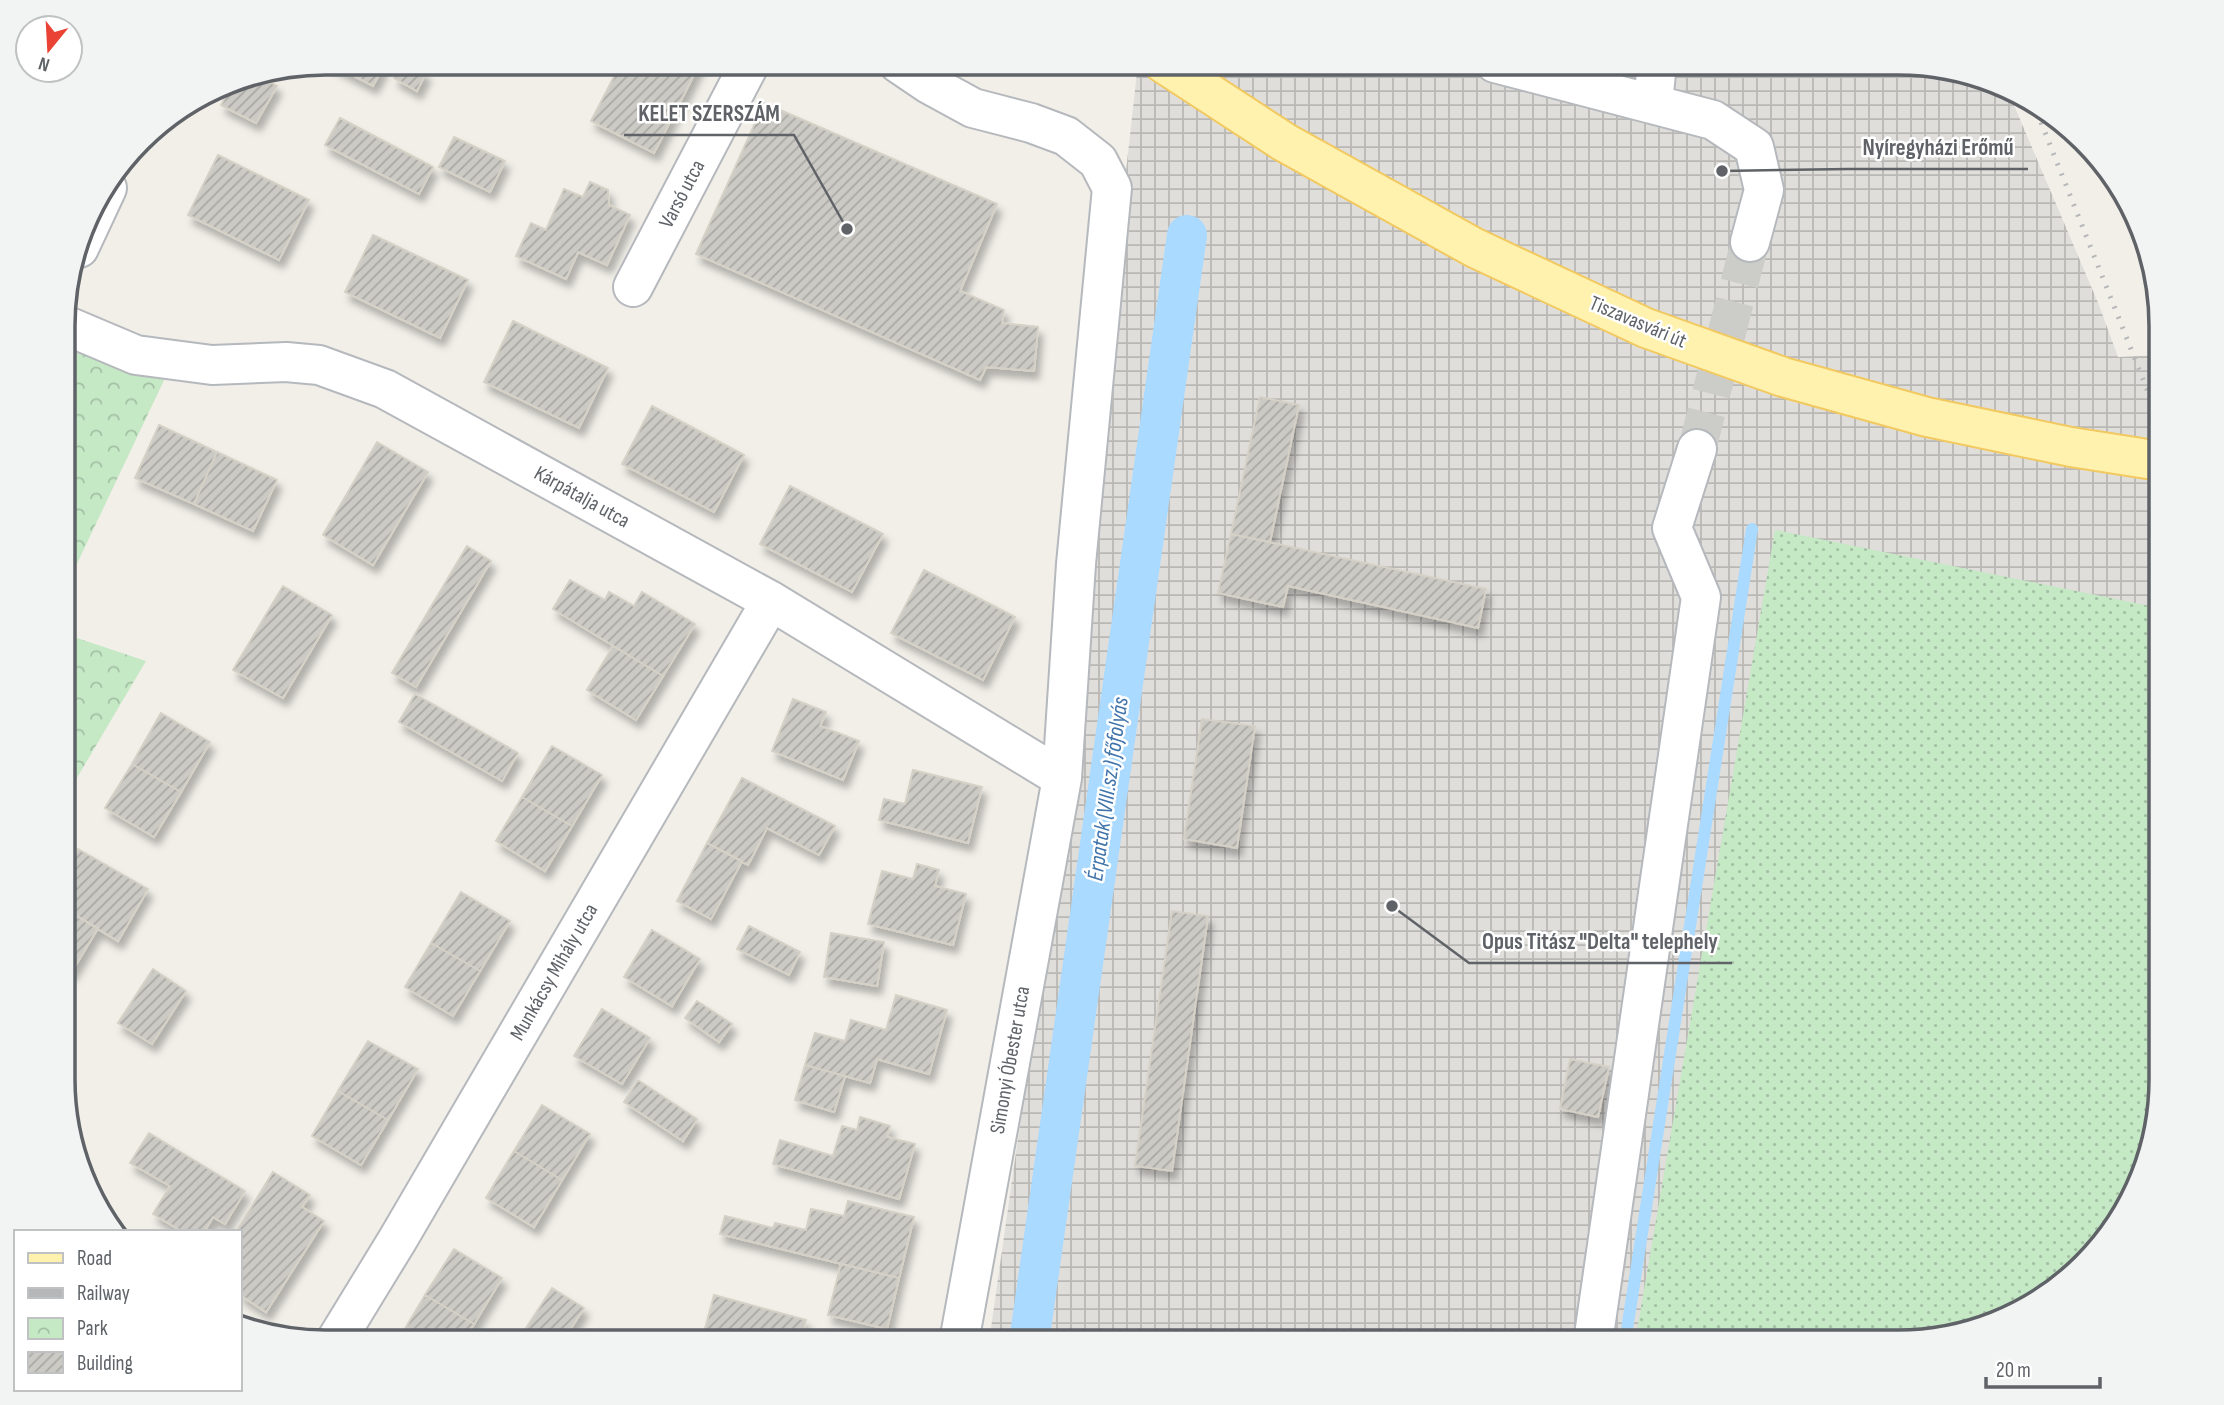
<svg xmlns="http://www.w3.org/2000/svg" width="2224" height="1405" viewBox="0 0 2224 1405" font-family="'Sofia Sans Condensed',sans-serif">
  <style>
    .industrial { fill: url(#industrial-grid) }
    .grass { fill: url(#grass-dots) }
    .park { fill: url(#park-crowns) }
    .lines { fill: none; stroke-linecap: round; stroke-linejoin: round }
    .stream { stroke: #aadaff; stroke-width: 12 }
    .canal { stroke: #aadaff; stroke-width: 40 }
    .building { fill: url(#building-hatch); stroke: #d6d1c6; stroke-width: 2; filter: url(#shadow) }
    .minor-tunnel { stroke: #ccccc8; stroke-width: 38; stroke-dasharray: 38 19; stroke-linecap: butt }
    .minor-casing { stroke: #b5b8bc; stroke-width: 42 }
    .major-casing { stroke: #f2c960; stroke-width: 42 }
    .minor { stroke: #fff; stroke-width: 38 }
    .major { stroke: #fff2af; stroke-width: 38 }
    .rail { stroke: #b6b7b8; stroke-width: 5; stroke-dasharray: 2 9; stroke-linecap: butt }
    .labels { text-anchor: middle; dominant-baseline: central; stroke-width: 5; stroke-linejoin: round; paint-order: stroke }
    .street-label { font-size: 21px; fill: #5f6368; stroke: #fff }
    .water-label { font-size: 23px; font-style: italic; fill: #4174aa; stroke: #fff }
    .rim { fill: none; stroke: #5f6368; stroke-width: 3.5 }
    .leader { fill: none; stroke: #5f6368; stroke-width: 2.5 }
    .callout-dot { fill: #5f6368; stroke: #fff; stroke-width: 2.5 }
    .callout-label { font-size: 23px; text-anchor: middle; font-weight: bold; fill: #5f6368; stroke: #fff; stroke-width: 5; stroke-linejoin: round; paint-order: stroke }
  </style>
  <defs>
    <pattern id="industrial-grid" width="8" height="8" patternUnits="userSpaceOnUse" patternTransform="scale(1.75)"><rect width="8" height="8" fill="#e0deda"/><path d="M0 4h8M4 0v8" fill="none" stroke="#b9b8b5"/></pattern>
    <pattern id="grass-dots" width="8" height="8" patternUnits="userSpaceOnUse" patternTransform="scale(1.75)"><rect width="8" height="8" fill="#c5e8c5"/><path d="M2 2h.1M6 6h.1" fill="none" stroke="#a3c0a4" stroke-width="1.8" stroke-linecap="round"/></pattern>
    <pattern id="park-crowns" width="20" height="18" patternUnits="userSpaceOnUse" patternTransform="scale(1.75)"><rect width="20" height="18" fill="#c5e8c5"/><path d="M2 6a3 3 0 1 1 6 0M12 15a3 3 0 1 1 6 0" fill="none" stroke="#a3c0a4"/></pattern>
    <pattern id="building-hatch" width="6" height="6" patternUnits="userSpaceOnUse" patternTransform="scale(1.75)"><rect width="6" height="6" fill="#cccac5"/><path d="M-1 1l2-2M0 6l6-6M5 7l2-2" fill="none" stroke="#a9a8a4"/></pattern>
    <filter id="shadow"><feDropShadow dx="4.5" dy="8" stdDeviation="3.5" flood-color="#0004"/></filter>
  </defs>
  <rect width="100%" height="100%" fill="#f1efe8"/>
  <path class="industrial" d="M1138,63H1898L1966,72L2008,91L2099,305L2118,357L2160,355V1096L2147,1163L2117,1225L2029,1307L1915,1341L989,1342L1021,1117Z"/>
  <path class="grass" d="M1775,530L2160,608V1096L2147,1163L2117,1225L2029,1307L1915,1341L1635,1342Z"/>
  <path class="park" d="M65,350L166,376L65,589Z
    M65,634L146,661L65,798Z"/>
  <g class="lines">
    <path class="stream" d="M1625,1342L1752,529"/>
    <path class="canal" d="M1029,1342L1187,235"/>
  </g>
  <path class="building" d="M329,63H385L373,86Z
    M402,63H408L426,73L417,91L394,78Z
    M621,63H700L654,153L591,121Z
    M259,76L277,86L256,123L221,105L234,81Z
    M764,103L997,204L960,291L1004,310L1002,323L1038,327L1034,371L986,367L980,380L696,254Z
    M340,118L433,167L419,194L325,145Z
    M454,137L505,161L490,192L439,167Z
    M218,155L309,200L279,260L188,215Z
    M590,182L608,190L609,205L630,215L607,265L578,252L566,279L516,256L531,223L546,230L564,189L583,197Z
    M373,235L468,280L440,338L345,292Z
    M513,321L608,368L579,428L484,382Z
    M1260,397L1299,405L1270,542L1231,534Z
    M652,406L744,455L714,512L622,464Z
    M159,425L217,452L194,504L135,478Z
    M377,442L428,472L373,565L323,535Z
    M217,452L277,480L253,531L194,504Z
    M790,486L883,534L852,592L760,544Z
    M1231,534L1486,589L1478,628L1288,586L1283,607L1218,593Z
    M467,546L491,561L416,687L392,673Z
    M924,570L1015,617L983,680L891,633Z
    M570,580L605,600L609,592L634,606L642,592L695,624L663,676L553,609Z
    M283,586L332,615L283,698L233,670Z
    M613,646L663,676L636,720L587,690Z
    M415,694L518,753L502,781L399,722Z
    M793,699L826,712L820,726L859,741L843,780L772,751Z
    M161,713L210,742L181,792L132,764Z
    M1202,719L1255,726L1237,848L1184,839Z
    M552,746L602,775L572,826L522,797Z
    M132,764L181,792L154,837L105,808Z
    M913,770L982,787L968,843L879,820L884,799L905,804Z
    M742,778L835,826L819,855L767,828L748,865L707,843Z
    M522,797L572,826L545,871L496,841Z
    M707,843L742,861L711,919L677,901Z
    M78,849L148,889L118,941L65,909V871Z
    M917,864L939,870L935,886L966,894L953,945L868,924L882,871L913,879Z
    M461,892L510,921L480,971L431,943Z
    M65,909L98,928L71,973L65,970Z
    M1172,911L1208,916L1172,1171L1135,1166Z
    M749,926L800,952L789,975L737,949Z
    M652,930L700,959L672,1006L624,977Z
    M831,933L884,942L877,986L824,977Z
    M431,943L480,971L453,1016L405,987Z
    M153,969L186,991L152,1044L118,1023Z
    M896,995L947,1010L929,1074L877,1059L870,1083L805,1065L815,1033L845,1041L851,1020L886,1030Z
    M697,1001L732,1024L719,1042L685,1018Z
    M602,1009L650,1038L622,1084L574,1056Z
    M368,1041L418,1069L388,1120L338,1091Z
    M1570,1059L1609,1067L1598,1117L1560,1109Z
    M805,1065L845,1076L834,1112L795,1100Z
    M638,1080L697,1119L683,1141L624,1102Z
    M338,1091L388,1120L361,1165L312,1136Z
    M542,1105L590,1134L562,1180L514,1151Z
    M860,1117L890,1126L887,1137L915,1144L899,1199L773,1164L780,1140L833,1156L842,1126L857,1130Z
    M149,1133L245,1191L225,1224L213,1217L204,1232H183L153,1214L170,1186L130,1163Z
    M514,1151L562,1180L534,1227L486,1198Z
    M273,1172L310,1195L302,1207L324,1221L266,1312L240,1295V1232H236Z
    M848,1201L914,1217L899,1278L720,1234L725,1216L773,1228L775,1223L806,1230L811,1209L844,1216Z
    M454,1249L502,1278L474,1324L425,1295Z
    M841,1264L899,1278L887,1329L828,1315Z
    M552,1288L584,1308L562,1342H517Z
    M425,1295L474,1324L463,1342H397Z
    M714,1295L806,1320L800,1342H724L703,1336Z"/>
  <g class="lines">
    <path class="minor-tunnel" d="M1697,449L1750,242"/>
    <defs>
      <path id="minor" d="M898,63L929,84L973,108L1031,123L1066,136L1098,161L1112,188L1076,564L1062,778L959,1342
        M1495,63L1713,120L1754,147L1764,190L1750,242
        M1653,103L1657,63
        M79,248L107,188
        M633,287L750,63
        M65,325L136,355L212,365L286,362L319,365L385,389L771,601L1062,778
        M335,1342L398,1239L771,601
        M1593,1342L1701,597L1672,528L1697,449"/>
      <path id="major" d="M1163,63L1284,142L1475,248L1646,328L1783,377L1927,417L2071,447L2160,461"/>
    </defs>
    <use href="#minor" class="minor-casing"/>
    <use href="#major" class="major-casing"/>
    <use href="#minor" class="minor"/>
    <use href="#major" class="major"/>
    <path class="rail" d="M2033,102L2160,422"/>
  </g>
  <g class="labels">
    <g class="street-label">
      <text transform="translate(682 194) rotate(-62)">Varsó utca</text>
      <text transform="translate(1638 322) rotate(23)">Tiszavasvári út</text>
      <text transform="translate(582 497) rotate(29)">Kárpátalja utca</text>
      <text transform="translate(554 972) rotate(-60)">Munkácsy Mihály utca</text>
      <text transform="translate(1010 1060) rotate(-80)">Simonyi Óbester utca</text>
    </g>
    <g class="water-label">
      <text transform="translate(1108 789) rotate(-82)">Érpatak (VIII.sz.) főfolyás</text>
    </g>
  </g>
  <path d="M0 0H2224V1405H0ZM326 75H1898A251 251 0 0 1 2149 326V1079A251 251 0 0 1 1898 1330H326A251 251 0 0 1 75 1079V326A251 251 0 0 1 326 75Z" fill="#f2f3f3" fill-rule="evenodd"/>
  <path class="rim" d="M326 75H1898A251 251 0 0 1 2149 326V1079A251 251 0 0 1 1898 1330H326A251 251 0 0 1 75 1079V326A251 251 0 0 1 326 75Z"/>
  <path class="leader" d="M847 229L794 135H624M1722 171L1849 169H2028M1392 906L1469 963H1732"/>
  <g class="callout-dot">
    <circle cx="847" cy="229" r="7"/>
    <circle cx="1722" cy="171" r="7"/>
    <circle cx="1392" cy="906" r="7"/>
  </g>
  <g class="callout-label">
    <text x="709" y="121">KELET SZERSZÁM</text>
    <text x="1938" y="155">Nyíregyházi Erőmű</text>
    <text x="1600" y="949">Opus Titász "Delta" telephely</text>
  </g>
  <rect x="14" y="1230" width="228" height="161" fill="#ffffff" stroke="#bfc1c3" stroke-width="2"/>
  <rect x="28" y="1253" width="35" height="10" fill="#fff2af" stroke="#bfc1c3" stroke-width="2"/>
  <text x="77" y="1265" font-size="21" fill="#5f6368">Road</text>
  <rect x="28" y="1288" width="35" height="10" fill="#b6b7b8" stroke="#bfc1c3" stroke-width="2"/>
  <text x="77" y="1300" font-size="21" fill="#5f6368">Railway</text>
  <rect x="28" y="1318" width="35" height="21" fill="url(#park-crowns)" stroke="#bfc1c3" stroke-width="2"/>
  <text x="77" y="1335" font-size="21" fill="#5f6368">Park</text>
  <rect x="28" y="1352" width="35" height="21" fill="url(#building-hatch)" stroke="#bfc1c3" stroke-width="2"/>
  <text x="77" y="1370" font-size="21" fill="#5f6368">Building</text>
  <g transform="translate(49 49) rotate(198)"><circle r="33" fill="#ffffff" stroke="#bfc1c3" stroke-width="2"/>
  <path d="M0-5L12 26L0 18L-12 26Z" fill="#ea4335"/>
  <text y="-10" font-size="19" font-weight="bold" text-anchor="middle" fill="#5f6368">N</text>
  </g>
  <path d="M1986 1377v10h114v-10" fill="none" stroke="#5f6368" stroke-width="3.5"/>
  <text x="1996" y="1377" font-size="21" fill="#5f6368" stroke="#ffffff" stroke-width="5" paint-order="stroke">20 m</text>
</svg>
